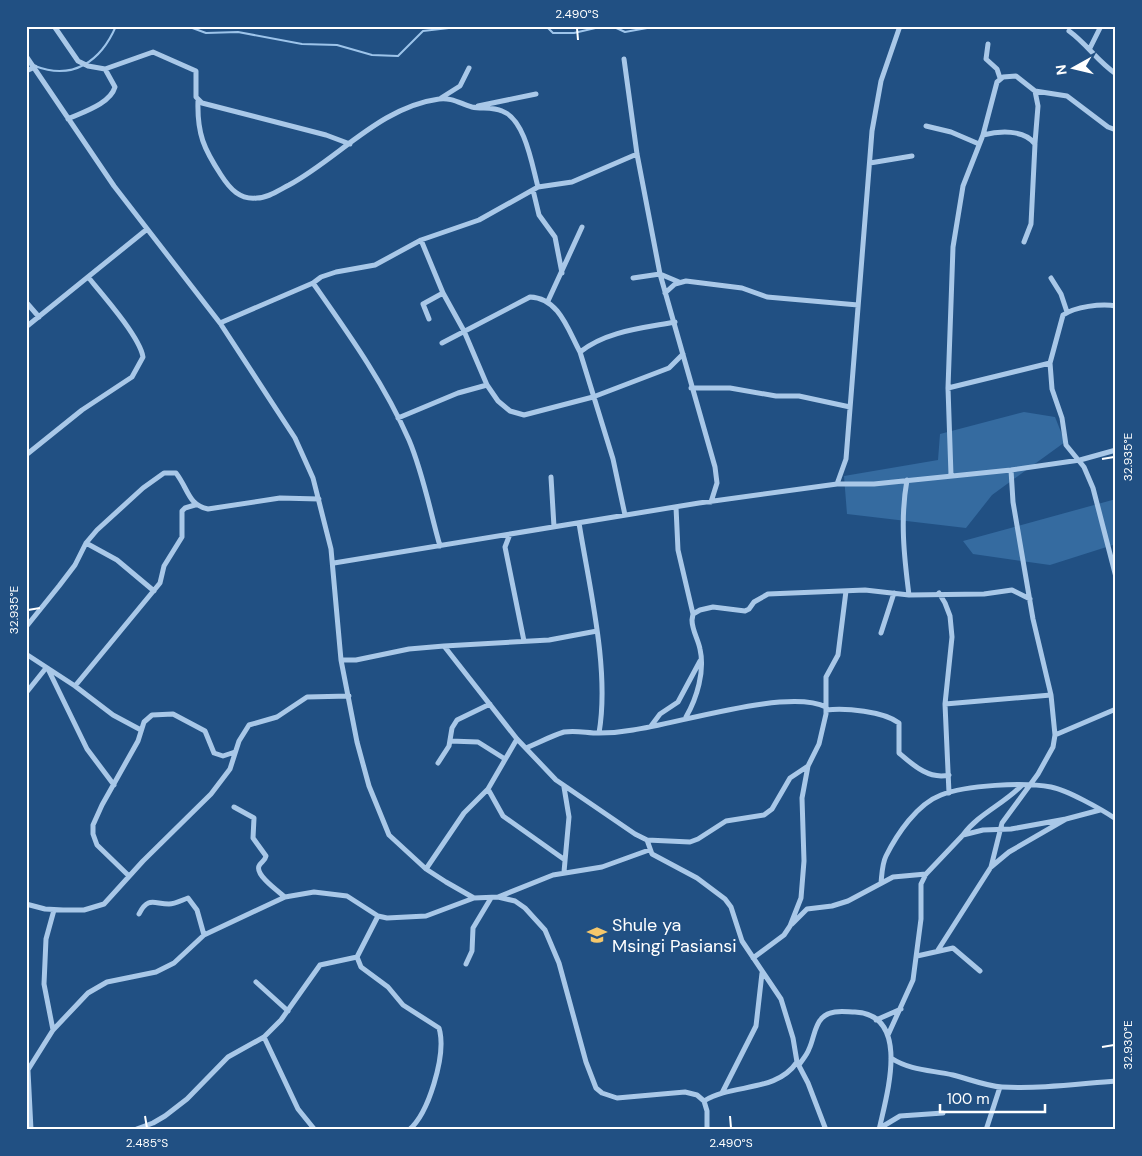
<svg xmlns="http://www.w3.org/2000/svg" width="1142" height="1156" viewBox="0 0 1142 1156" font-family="'DM Sans',sans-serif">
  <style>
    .green { fill: #356ba0 }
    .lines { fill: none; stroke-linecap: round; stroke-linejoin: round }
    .stream { stroke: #9dc4ea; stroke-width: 2 }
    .street { stroke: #a9c8e8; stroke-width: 5 }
    .ticks { fill: none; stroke: #fff; stroke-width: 2 }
    .labels { text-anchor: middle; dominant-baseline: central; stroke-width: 4; stroke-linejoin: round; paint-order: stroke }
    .poi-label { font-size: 18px; fill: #fff; stroke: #215083; text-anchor: start }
    .neatline { fill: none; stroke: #fff; stroke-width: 2 }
    .ticks-label { font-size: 12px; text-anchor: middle; fill: #fff }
  </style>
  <rect width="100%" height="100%" fill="#215083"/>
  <path class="green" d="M1024,412L1055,417L1065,442L992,495L966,528L847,514L844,476L938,460L940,434Z
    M1116,499V544L1050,565L973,554L963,541Z"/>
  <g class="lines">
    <path class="stream" d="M187,26L206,33L238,32L302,44L337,45L372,55L398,56L423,31L466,26
      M546,26L553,33H574L604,26
      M612,26L625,32L658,26
      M35,66C73,81 101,61 116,26"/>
    <path class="street" d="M54,26L78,61L88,66L105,69L153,52L196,71V97L202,103L326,135L350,144
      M1069,31C1087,44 1097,61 1116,74
      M988,44L986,59L997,69L1000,78
      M1090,48L1101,26
      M26,56L114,186L220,323L295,438L313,478L331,549L341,660L357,742L369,786L389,835L426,869L446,882L474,898L498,897L515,901L525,908L545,930L559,963L586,1062L596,1088L602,1093L617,1098L685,1092L697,1095L704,1101L707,1111V1130
      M624,59L637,154L660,274L715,467L717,483L711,502
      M26,71L35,67
      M441,98L460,86L469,68
      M198,101C197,134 204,149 221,175C230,189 240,200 257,198C268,198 279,190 289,185C339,158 380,107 439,99C451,97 461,104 472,107C481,109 493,107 502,111C525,119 532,165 538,187
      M478,106L536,94
      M68,119C83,112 110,104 115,87L105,69
      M926,126L951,132L979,144
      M983,135C999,131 1024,129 1035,144L1031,224L1024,242
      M1035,143L1038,106L1035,91
      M870,163L912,156
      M533,190L539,215L555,237L562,273
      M421,240L443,293L464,331L487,385L498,401L510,411L524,415L593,397L669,368L683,354
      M633,278L660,274L679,282
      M1051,278L1061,294L1067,312
      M313,283C348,333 384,383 409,440C423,473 430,511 440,546
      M665,293L675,284L686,281L742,288L767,297L858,305
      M548,301L582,227
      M26,302L39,317
      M1116,306C1101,303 1075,307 1063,315L1050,363L1052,389L1062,418L1066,445L1084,467L1093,488L1116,577
      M429,319L423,304L443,293
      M220,323L313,283L321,277L336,272L375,265L421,240L479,220L538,187L572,182L637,154
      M26,327L146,230
      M442,343L530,297C559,298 568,330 580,352
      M691,388H730L776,396H799L850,407
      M948,388L1050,363
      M398,418L458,393L487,385
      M26,455L82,410L132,377L143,357C140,337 102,294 88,277
      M951,475L948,388L953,247L963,186L983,135L997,82L1003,77L1016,76L1035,91L1067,96L1108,127L1116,130
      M551,477L554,527
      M907,480C900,519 904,556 909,595
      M837,484L846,459L872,131L881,81L900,26
      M676,507L678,550L693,614
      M625,515L613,459L580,352C606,331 643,328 675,322
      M579,523C589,586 610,670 599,733
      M510,534L505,547L524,641
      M86,543L117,560L154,591
      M334,563L699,503L837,484H874L1011,470L1080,460L1116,450
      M939,593L945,603L950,616L952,637L945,704L949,793
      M26,627L59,586L75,565L86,543L97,530L143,488L164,473H176C189,490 188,505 208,509L280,498L319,499
      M881,633L894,593
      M444,646L549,640L597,631
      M26,654L75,686L113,715L141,730
      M341,660H356L409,649L444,646L517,739L556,780L635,834L647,840L690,842L698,839L726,821L764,815L772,809L790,778L808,766
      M49,671L87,749L114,785
      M75,686L160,583L164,566L182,537V511L185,508L195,505
      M26,693L46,668
      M945,704L1051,695
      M826,710C846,708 883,711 899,723V753C913,765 929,780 949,775
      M686,717C697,698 705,671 700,649C698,639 692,630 692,620L693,614L700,610L713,607L745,611L749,609L754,602L768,594L865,590L909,595L984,594L1012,590L1030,599
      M651,726L660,714L678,702L700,661
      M1055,735L1116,709
      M450,741L478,742L505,759
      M526,748C538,743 551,736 564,732C576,730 587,733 599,733C610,733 622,732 633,730C677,724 788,688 826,707
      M438,763L449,746L452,728L457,720L490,704
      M488,789L503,816L565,860
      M234,807L254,818L253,838L266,856C265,861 261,862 259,866C255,875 279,892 285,897
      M963,835C978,814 1004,804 1022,785
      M647,840L652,854L697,878L725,899L731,907L742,941L781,999L793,1038L797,1062L808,1083L826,1130
      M991,867L1002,823L1038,774L1053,747L1055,735L1051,695L1033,619L1013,502L1011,470
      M426,869L464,813L488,789L517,739
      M564,872L569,817L564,787
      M129,876L97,845L93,834V825L102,805L138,741L144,722L152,715L173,714L205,731L214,753L223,756L235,752
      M881,883C882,874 882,864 886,856C897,834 917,804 941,795C966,785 1024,782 1051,787C1067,790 1101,809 1116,819
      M498,897L553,875L602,867L649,850
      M26,904L45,909L63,910H84L104,904L143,861L211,794L230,769L239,741L249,725L277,717L307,697L349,696
      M139,914C148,896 154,904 169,904C175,904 182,900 188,898L197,910L204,935
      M792,924L807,909L832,906L848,901L893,877L926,874
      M938,950L991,867L1009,852L1066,819L1100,810
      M917,956L953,948L980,971
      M357,957L361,967L388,987L403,1005L439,1028L440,1032C445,1057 429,1113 409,1130
      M753,958L784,935L790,926L801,898L804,861L802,798L808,766L819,744L826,714V677L838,655L846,591
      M466,964L472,951L473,928L491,898
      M256,982L288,1011
      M876,1020L901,1009
      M53,1030L44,984L46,939L54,910
      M888,1035L913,980L921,919V884L926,874L963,835L983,830L1011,829L1066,819
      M264,1037L298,1109L315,1130
      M891,1058C911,1071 932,1070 953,1075C969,1079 986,1086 1002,1087C1041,1089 1077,1084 1116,1081
      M799,1065C802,1060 807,1055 809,1049C814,1039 814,1026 822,1018C831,1009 845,1012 855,1012C912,1015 886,1097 879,1130
      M28,1071L31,1130
      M26,1073L53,1030L88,993L107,982L156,972L174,963L204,935L285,897L314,892L347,896L378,916L387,918L426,916L474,898
      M722,1093L756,1026L762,973
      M704,1101C733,1083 776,1093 797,1062
      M880,1128L900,1116L943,1113
      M134,1130L153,1123L165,1116L187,1099L228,1057L264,1037L281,1020L320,965L357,957L378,916
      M986,1130L1000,1087"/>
  </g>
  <path class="ticks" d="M577,28L578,40M1102,459L1114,457M28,610L40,608M1102,1047L1114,1045M145,1116L147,1128M730,1116L731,1128"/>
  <defs>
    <symbol id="school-bare" viewBox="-9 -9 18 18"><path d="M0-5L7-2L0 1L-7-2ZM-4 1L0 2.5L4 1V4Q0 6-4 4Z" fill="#f5c76b" stroke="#215083" stroke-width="2.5" paint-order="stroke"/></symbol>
  </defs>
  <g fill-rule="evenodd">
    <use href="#school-bare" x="583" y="921" width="28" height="28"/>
  </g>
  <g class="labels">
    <g class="poi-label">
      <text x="612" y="925">Shule ya<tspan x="612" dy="21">Msingi Pasiansi</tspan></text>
    </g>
  </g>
  <rect width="1142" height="1156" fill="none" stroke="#215083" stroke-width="55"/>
  <g transform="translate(1074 68) rotate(262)" stroke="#215083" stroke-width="4" paint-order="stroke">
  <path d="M0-4L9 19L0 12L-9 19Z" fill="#ffffff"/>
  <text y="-8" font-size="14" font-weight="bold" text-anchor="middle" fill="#ffffff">N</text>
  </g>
  <path d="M940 1104v8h105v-8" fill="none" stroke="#ffffff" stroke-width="2.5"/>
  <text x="947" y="1104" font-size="15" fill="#ffffff" stroke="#215083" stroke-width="4" paint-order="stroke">100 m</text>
  <rect x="28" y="28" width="1086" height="1100" class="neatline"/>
  <g class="ticks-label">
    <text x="577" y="18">2.490°S</text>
    <text transform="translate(1128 457) rotate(-90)" y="4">32.935°E</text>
    <text transform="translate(14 610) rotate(-90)" y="4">32.935°E</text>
    <text transform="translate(1128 1045) rotate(-90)" y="4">32.930°E</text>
    <text x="147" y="1147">2.485°S</text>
    <text x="731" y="1147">2.490°S</text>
  </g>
</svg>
